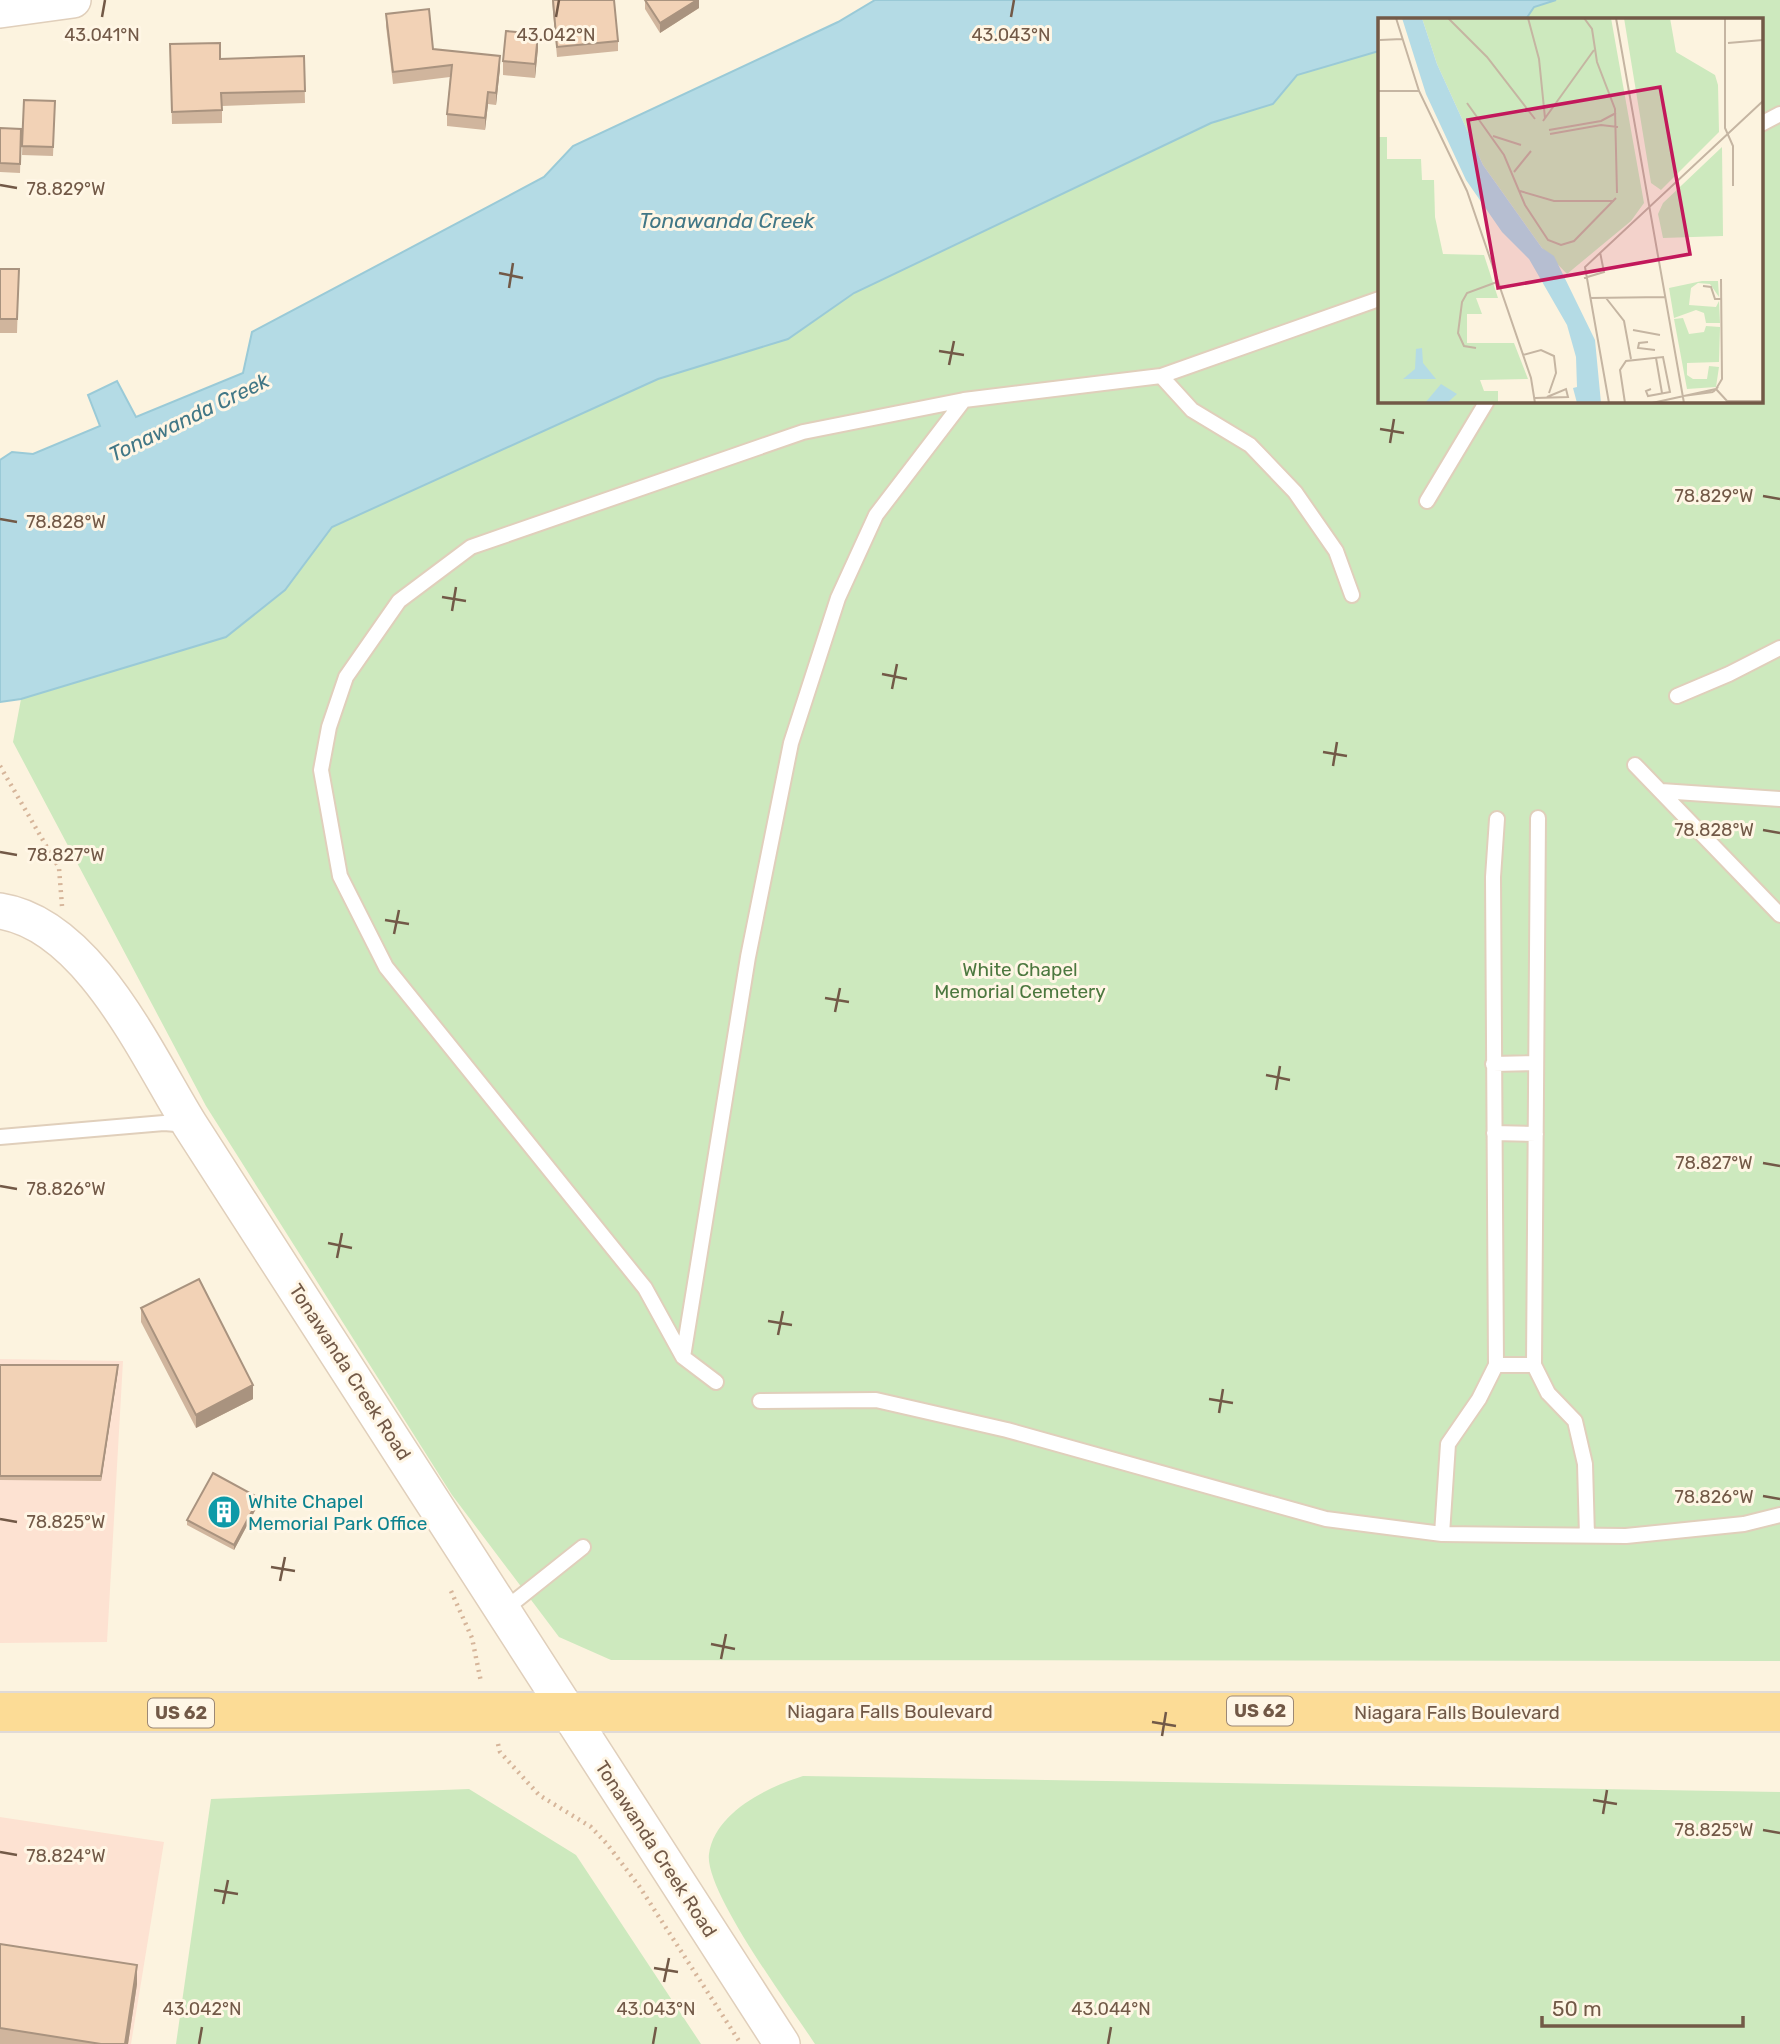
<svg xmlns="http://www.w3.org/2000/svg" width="1780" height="2044" viewBox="0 0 1780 2044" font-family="Rubik,sans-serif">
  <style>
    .commercial { fill: #fde2d2 }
    .green { fill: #cde9be }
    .water { fill: #b4dbe5; stroke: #9acad7; stroke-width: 2 }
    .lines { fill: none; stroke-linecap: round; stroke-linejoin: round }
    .service-casing { stroke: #e0cfbb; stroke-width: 18 }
    .tertiary-casing { stroke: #e0cfbb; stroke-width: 38 }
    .primary-casing { stroke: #e0dad7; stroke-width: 42 }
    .path { stroke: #d6b59a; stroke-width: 4.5; stroke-dasharray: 2 5; stroke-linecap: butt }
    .service { stroke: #fff; stroke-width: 14 }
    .tertiary { stroke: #fff; stroke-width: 35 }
    .primary { stroke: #fcdc96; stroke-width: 38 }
    .wall { fill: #d0b59d }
    .shaded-wall { fill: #a9937f }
    .building { fill: #f2d2b6; stroke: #a9937f; stroke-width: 2 }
    .ticks { fill: none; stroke: #725947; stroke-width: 2.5 }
    .labels { text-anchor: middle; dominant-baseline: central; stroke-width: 6; stroke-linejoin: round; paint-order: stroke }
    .shield { fill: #fff6e5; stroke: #9c8876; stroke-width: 2 }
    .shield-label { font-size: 18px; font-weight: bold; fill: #725947 }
    .park-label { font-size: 19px; fill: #4c783f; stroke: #fff6e5 }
    .street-label { font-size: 19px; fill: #725947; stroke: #fff6e5 }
    .culture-label { font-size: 19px; fill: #0d838f; stroke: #fff6e5; text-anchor: start }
    .water-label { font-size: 21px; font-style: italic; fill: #417786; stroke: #fff6e5 }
    .inset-road { fill: none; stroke: #c5b5a2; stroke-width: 2 }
    .view { fill: #c2185b; fill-opacity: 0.15; stroke: #c2185b; stroke-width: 3.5 }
    .inset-edge { fill: none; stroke: #725947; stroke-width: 3.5 }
    .ticks-label { font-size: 18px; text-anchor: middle; fill: #725947; stroke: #fff6e5; stroke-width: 6; stroke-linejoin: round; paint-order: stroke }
  </style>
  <rect width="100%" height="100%" fill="#fcf3df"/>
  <path class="commercial" d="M0,1359L123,1361L107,1642L0,1643Z
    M0,1817L164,1842L131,2044H0Z"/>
  <path class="green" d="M1556,0H1780V1661L611,1660L559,1637L452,1495L206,1106L13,742L21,699L94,675L285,590L332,527L658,379L788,339L854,293L1211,123L1273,104L1296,75L1379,51V401H1761V19H1526L1534,7Z
    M803,1776L1780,1792V2044H815C792,2009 704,1891 709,1854C715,1812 768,1787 803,1776Z
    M469,1789L576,1855L701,2044H176L211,1799Z"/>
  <path class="water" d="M875,0H1556L1534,7L1526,19H1379V51L1297,75L1273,104L1211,123L854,293L788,339L658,379L332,527L285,590L226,637L21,699L0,702V460L12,452L33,454L100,426L88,395L117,381L136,417L243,373L252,332L544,177L573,146L838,22Z"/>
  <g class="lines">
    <defs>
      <path id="service" d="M1761,124L1780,114
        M1161,376L1192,410L1250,445L1295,492L1336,551L1352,595
        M1427,501L1487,401
        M1677,696L1729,674L1780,648
        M1635,765L1780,915
        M1661,791L1780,799
        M1538,818L1534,1365L1548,1393L1575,1421L1585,1464L1587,1536
        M1493,1064L1536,1063
        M1494,1133L1536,1134
        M0,1137L164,1123L188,1125
        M683,1357L748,957L791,743L838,598L876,515L964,400
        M1496,1365H1534
        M716,1382L683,1357L645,1288L386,967L340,876L321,770L329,727L346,677L399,601L471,547L803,432L964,400L1161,376L1379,299
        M760,1401L876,1400L1007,1430L1326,1519L1442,1534L1626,1536L1744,1524L1780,1515
        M1442,1534L1448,1444L1479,1399L1496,1365L1493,877L1497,819
        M504,1610L583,1547"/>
      <path id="tertiary" d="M0,10L73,0
        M0,911C89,925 146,1054 190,1125L782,2044"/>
      <path id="primary" d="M0,1712H1780"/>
    </defs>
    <use href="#service" class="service-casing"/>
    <use href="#tertiary" class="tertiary-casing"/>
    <use href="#primary" class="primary-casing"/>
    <path class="path" d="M0,766L59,868L62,906
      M451,1591L472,1638L481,1682
      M498,1744L500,1752L539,1795L591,1827L607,1844L639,1886L741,2044"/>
    <use href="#service" class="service"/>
    <use href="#tertiary" class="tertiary"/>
    <use href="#primary" class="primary"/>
  </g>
  <path class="wall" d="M552,0L618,41V51L557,57Z
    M645,0H699V8L660,33L645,9Z
    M386,14L433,49L500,68L496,105L488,104L485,130L447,126V114L450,77L393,84L386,26Z
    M170,44L220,59L304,56L305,103L222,106V123L172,124Z
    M538,48L535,78L503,75V61Z
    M24,100L55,101L53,156L22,155Z
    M0,128L21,138L20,173L0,172Z
    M0,269H19L17,333H0Z
    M141,1308L253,1399L196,1428L141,1322Z
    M0,1365L118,1370L101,1481L0,1480Z
    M259,1503L234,1550L187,1525V1520Z
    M0,1944L137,1984L128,2044H0Z"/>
  <path class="shaded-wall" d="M697,0H699V8L660,33V23Z
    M538,34V48L535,78V64Z
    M500,56V68L496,105V93Z
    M488,92V104L485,130V118Z
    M118,1365V1370L101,1481V1476Z
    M253,1385V1399L196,1428V1415Z
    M259,1498V1503L234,1550V1545Z
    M137,1965V1984L128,2044H125Z"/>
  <path class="building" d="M553,0H614L618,41L557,47Z
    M645,0H697L660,23Z
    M429,9L433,49L500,56L496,93L488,92L485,118L447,114L452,65L393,72L386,14Z
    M506,31L538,34L535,64L503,61Z
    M220,43V59L304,56L305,91L221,93L222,110L172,112L170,44Z
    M24,100L55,101L53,147L22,146Z
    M0,128L21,129L20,164L0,163Z
    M0,269H19L17,319H0Z
    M199,1279L253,1385L196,1415L141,1308Z
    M0,1365H118L101,1476H0Z
    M213,1473L259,1498L234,1545L187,1520Z
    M0,1944L137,1965L125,2044H101L0,2028Z"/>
  <path class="ticks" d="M102,17L105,0M556,17L559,0M1011,17L1014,0M0,185L17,188M499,273L523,278M509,288L513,263M939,351L964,355M949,365L954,341M1380,429L1404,433M1390,443L1394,419M1763,496L1780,499M0,519L17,522M442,597L466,601M452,611L456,587M882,674L907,679M892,689L897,664M1323,752L1347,756M1333,766L1337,742M1763,830L1780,833M0,852L17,855M385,920L409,924M394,934L399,910M825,998L849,1002M835,1012L840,988M1266,1075L1290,1080M1276,1090L1280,1066M1763,1163L1780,1166M0,1186L17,1189M328,1243L352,1248M337,1258L342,1233M768,1321L792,1325M778,1335L783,1311M1209,1399L1233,1403M1219,1413L1223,1389M1763,1496L1780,1499M0,1519L17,1522M271,1567L295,1571M280,1581L285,1557M711,1644L735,1649M721,1659L726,1634M1152,1722L1176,1726M1162,1736L1166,1712M1593,1800L1617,1804M1603,1814L1607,1790M1763,1830L1780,1833M0,1852L17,1855M214,1890L238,1894M223,1904L228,1880M654,1968L678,1972M664,1982L669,1958M199,2044L202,2027M653,2044L656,2027M1108,2044L1111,2027"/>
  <defs>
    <symbol id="building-disc" viewBox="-11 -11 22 22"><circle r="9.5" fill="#0f9aa8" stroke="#fff6e5"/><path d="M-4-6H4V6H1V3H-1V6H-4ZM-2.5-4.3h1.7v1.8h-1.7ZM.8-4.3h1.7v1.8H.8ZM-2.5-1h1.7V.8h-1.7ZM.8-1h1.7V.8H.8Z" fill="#fff"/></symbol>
  </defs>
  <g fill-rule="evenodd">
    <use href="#building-disc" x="205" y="1493" width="38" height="38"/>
  </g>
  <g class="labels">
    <g class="shield">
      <rect x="1227" y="1696.5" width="66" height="29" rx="5"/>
      <rect x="148" y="1698.5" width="66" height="29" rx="5"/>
    </g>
    <g class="shield-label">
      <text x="1260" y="1711">US 62</text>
      <text x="181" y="1713">US 62</text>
    </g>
    <g class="park-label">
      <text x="1020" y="969">White Chapel<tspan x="1020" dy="22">Memorial Cemetery</tspan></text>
    </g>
    <g class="street-label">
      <text transform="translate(350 1372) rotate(57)">Tonawanda Creek Road</text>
      <text x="890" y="1711">Niagara Falls Boulevard</text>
      <text x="1457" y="1712">Niagara Falls Boulevard</text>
      <text transform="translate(656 1849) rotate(57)">Tonawanda Creek Road</text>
    </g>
    <g class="culture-label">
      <text x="248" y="1501">White Chapel<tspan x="248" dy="22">Memorial Park Office</tspan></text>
    </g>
    <g class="water-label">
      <text x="727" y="220">Tonawanda Creek</text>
      <text transform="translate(189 417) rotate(-26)">Tonawanda Creek</text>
    </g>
  </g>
  <g transform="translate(1378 18)">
    <rect width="385" height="385" fill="#fcf3df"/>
    <path d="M44,0H233L266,185L253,203L189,256L164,230L105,147L59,46ZM246,0H292L298,34L337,57L340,67L341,114L283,172L273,165ZM0,119H9V141H43L44,162H56L57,199L65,236L106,237L120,280H98L104,296H89V325H136L150,361L102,362L106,373H120V385H0ZM344,129L345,218L285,220L280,196L285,185ZM324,263H340L341,279L332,266L320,265L313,270L311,287L338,289L341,283L342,305H328L326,295L318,292L296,300L291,270ZM305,300L311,316L326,314L328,308L342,309L341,344L309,345V357L315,361H329L331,348L341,349L338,369L309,371L296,301Z" fill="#cde9be"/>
    <path d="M24,0H44L59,46L105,147L164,230L176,238L217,322L223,385H199L195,370L199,369L198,339L189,307L151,241L124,214L88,162L48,76ZM44,330L45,345L58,361H25L37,351L38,331ZM63,366L79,376L69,385H47Z" fill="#b4dbe5"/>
    <path class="inset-road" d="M18,0L41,73L89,173L153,360L157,385M70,0L109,39L157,101M150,0L161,41L167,100M206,0L214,11L219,44L237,91L239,175M238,0L306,385M347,0V110L355,128V168M2,22L24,21M350,25L385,22M0,73H41M89,85L126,137L147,187L170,222L183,227L196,223L238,180M165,103L216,32M171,112L223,103L238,95M172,116L223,107L240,109M115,118L143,127M385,145V183M136,154L153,133M142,173L176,183H236M206,260L226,254L222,234M343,261L344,361L338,371L349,383H385M325,268L333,269L337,281H343M212,280L287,279M228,280L246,303L253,341M255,312L282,317M270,324L261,325L260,330L277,332M98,330L86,328L80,315L84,284L89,275L119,264M145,337L163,332L176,338L178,355L171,375M278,340L284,375M305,378L335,374M157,380L190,379L188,371L169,379M231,385L207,249L385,83M247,385L242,352L248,343L285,339L292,374L270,378L268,373L273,371M274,385L338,371L335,374"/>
    <path class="view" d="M282,69L312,236L120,270L90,102Z"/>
    <rect width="385" height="385" class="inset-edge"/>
  </g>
  <g class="ticks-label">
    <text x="102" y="41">43.041°N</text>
    <text x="556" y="41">43.042°N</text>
    <text x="1011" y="41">43.043°N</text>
    <text x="66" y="195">78.829°W</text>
    <text x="1714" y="502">78.829°W</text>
    <text x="66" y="528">78.828°W</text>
    <text x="1714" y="836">78.828°W</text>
    <text x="66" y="861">78.827°W</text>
    <text x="1714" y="1169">78.827°W</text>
    <text x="66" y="1195">78.826°W</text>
    <text x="1714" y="1503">78.826°W</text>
    <text x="66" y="1528">78.825°W</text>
    <text x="1714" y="1836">78.825°W</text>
    <text x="66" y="1862">78.824°W</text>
    <text x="202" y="2015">43.042°N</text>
    <text x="656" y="2015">43.043°N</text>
    <text x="1111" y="2015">43.044°N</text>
  </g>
  <path d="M1542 2016v10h201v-10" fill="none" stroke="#725947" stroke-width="3.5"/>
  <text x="1552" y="2016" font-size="21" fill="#725947" stroke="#fff6e5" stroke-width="5" paint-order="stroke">50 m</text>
</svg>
